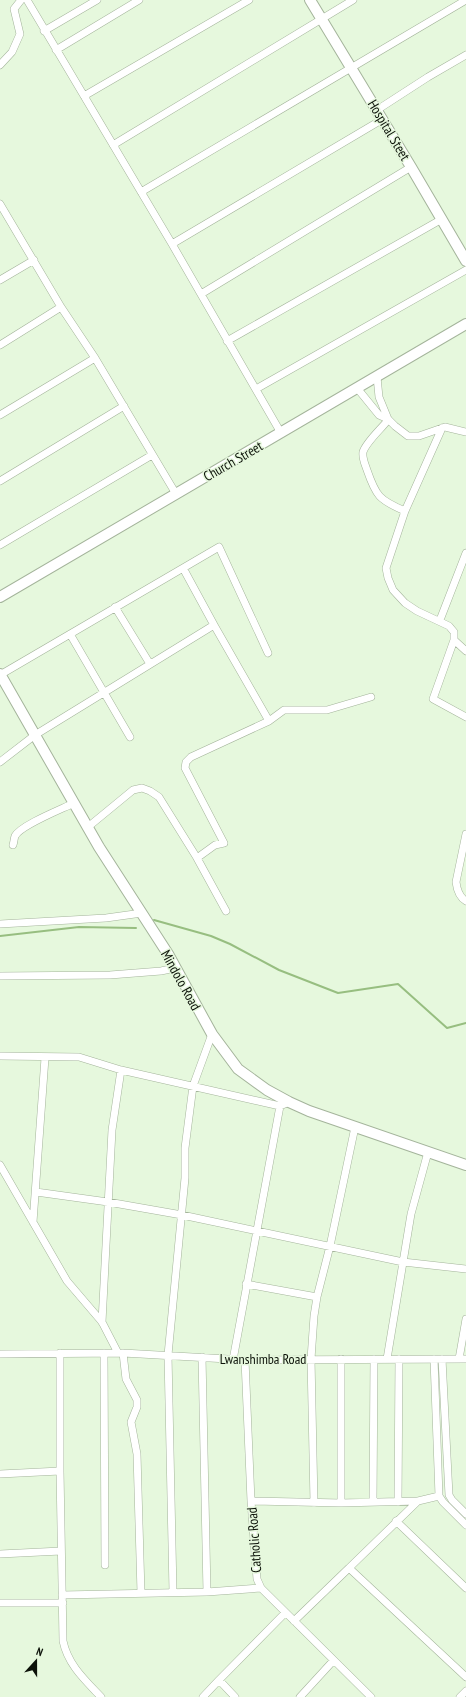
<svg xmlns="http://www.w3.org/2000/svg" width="466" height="1697" viewBox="0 0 466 1697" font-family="'PT Sans Narrow',sans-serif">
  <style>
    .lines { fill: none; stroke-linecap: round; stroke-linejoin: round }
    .stream { stroke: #97be80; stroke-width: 2 }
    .street-casing { stroke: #a4b49b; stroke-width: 8 }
    .secondary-casing { stroke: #a4b49b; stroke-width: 12 }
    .street { stroke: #fff; stroke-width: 7 }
    .secondary { stroke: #fff; stroke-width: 10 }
    .labels { text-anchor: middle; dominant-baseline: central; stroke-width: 3; stroke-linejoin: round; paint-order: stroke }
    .street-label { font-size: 14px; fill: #0c1209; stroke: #e6f8dd }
  </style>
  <rect width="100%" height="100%" fill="#e6f8dd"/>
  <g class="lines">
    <path class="stream" d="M154,920L211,936L230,944L279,970L338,993L398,984L447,1028L466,1023
      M0,936L79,927L136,928"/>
    <defs>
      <path id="street" d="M27,0L172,244L281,433
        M44,31L97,0
        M56,50L139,0
        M0,65L12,52L20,34L14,9L21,0
        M84,96L249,0
        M377,110L428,77L466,55
        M113,145L353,0
        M141,192L466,0
        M0,204L61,307L95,358L176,494
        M172,244L383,119
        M0,280L34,260
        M201,294L411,167
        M227,341L442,219
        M0,345L61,307
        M377,377L379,397L388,419L395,426L408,436H419L445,427L466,432
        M357,388L379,415L388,419
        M256,389L466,270
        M0,415L95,358
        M388,420C382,428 366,442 363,452C362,458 365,464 367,470C376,496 379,500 405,511
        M442,428L405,511L386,568L388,578L393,590L405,603L417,611L449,626L454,632V640L466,651
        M0,481L124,406
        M0,545L152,455
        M115,607L150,664
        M440,620L466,553
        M214,625L269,721L284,710H327L371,697
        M70,634L130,737
        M454,640L433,699L466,717
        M0,675L219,547L268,653
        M0,762L35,735L214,625L183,568
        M88,827L133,790L142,788L150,791L159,797L197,858L226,911
        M466,834L456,882C457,890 459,897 466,901
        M13,845C14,842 14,839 15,836C21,825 62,809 74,803
        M197,858L215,845L224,843L185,768L186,762L191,757L269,721
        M0,924L106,918L142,913
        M0,976L110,975L161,971L175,968
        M0,1056L79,1057L121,1070L280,1106L289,1102
        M0,1165L67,1281L102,1322L118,1353
        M36,1192L108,1202L182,1215L403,1262L466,1269
        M33,1222L45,1058
        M246,1284L317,1297
        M102,1322L112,1130L121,1070
        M60,1353V1471L63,1641C68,1665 85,1680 101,1697
        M104,1353L105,1565
        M123,1353L126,1379L137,1400V1407L131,1422L137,1454L141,1593
        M0,1354L123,1353L245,1360L466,1359
        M202,1357L207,1592
        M341,1359V1503
        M387,1359L411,1214L428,1152
        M434,1359L439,1496L443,1502L466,1525
        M442,1359L449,1495L452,1500L466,1514
        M459,1359L466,1319
        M233,1360L280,1106
        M245,1360L251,1501L257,1579L261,1588L371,1697
        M0,1474L60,1471
        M251,1501L341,1503L418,1501
        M373,1502L374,1359
        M398,1502L399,1359
        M314,1503L311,1359L314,1316L317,1297L330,1246L355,1127
        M396,1521L466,1588
        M0,1554L61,1551
        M349,1568L418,1501L439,1496
        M173,1592L168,1355L185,1178V1148L193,1086L212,1034
        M62,1595L207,1592L261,1588
        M0,1603H63
        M294,1621L349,1568L466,1677
        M219,1680L285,1613
        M203,1697L219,1680L235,1697
        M300,1697L333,1661
        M460,1697L466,1691"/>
      <path id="secondary" d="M310,0L411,167L466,261
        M0,597L466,324
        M0,674L99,847L168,954L212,1034L238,1069L267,1090L289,1102L309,1111L466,1165"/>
    </defs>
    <use href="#street" class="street-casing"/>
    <use href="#secondary" class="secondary-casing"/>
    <use href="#street" class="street"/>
    <use href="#secondary" class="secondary"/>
  </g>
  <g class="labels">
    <g class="street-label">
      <text transform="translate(389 130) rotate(59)">Hospital Steet</text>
      <text transform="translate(233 461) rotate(-30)">Church Street</text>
      <text transform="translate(181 980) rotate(61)">Mindolo Road</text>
      <text x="263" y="1359">Lwanshimba Road</text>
      <text transform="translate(254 1540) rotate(-94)">Catholic Road</text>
    </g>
  </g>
  <g transform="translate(36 1661) rotate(21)" stroke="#e6f8dd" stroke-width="3" paint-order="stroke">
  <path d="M0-3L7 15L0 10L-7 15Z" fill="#0c1209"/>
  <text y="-6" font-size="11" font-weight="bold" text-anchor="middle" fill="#0c1209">N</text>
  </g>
</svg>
